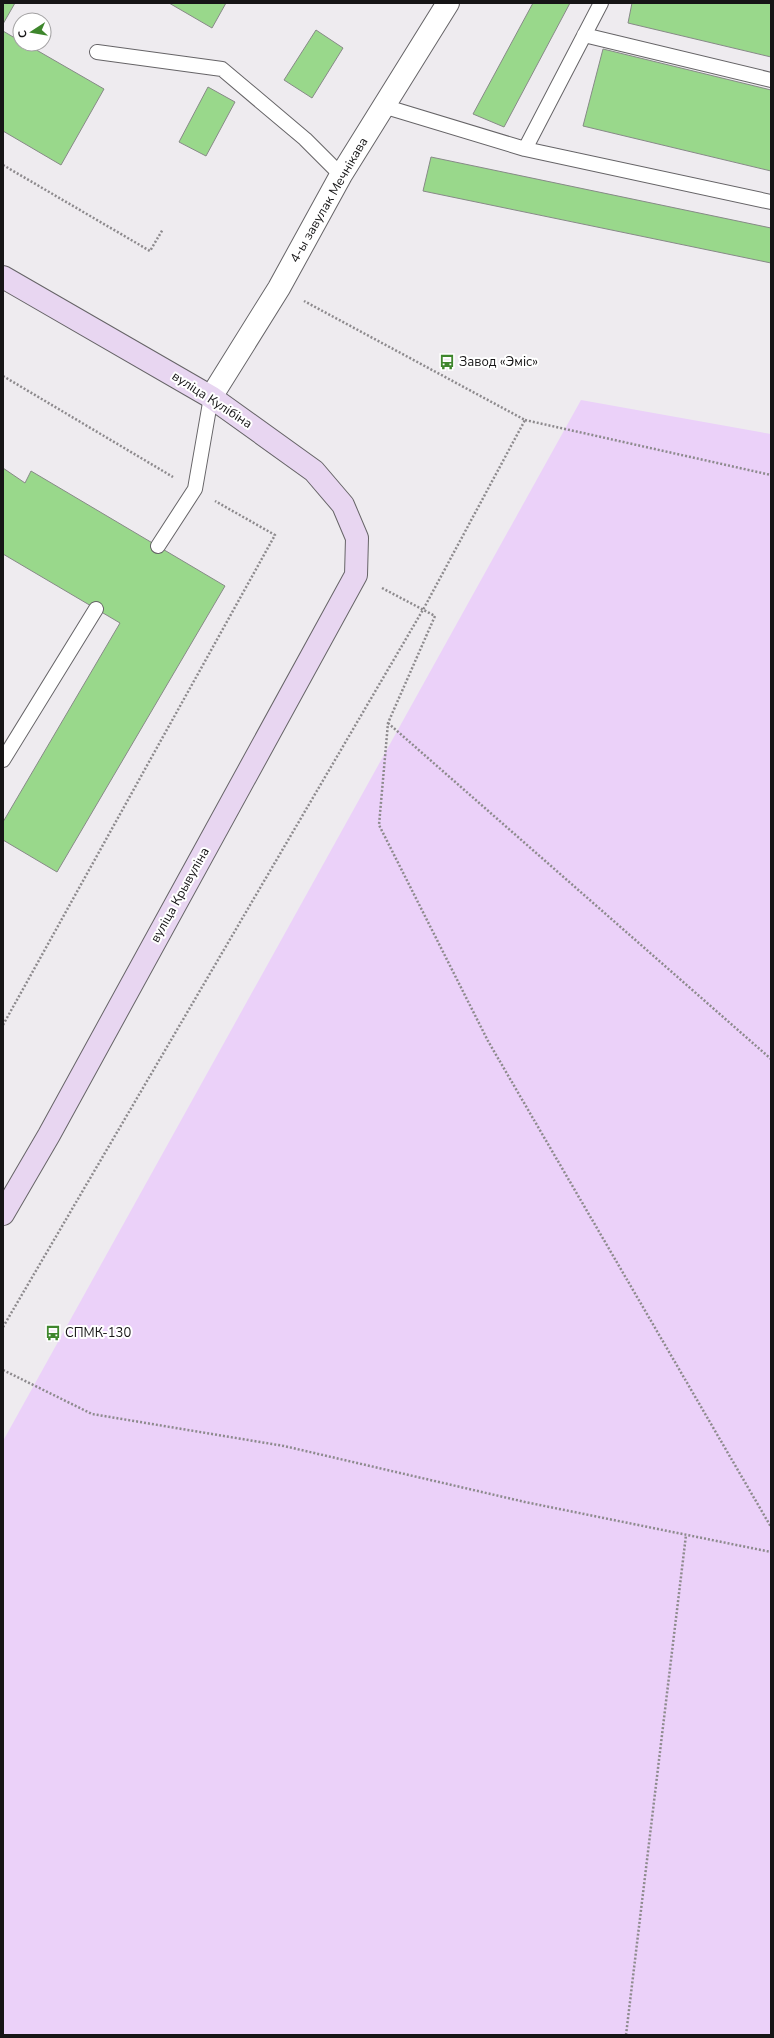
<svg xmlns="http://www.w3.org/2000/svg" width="774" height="2038" viewBox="0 0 774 2038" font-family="'Nunito Sans',sans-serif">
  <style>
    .green { fill: #ebd1f9 }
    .building { fill: #99d88b; stroke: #878a87 }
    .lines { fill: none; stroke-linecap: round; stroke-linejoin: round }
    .service-casing { stroke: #666467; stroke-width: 16 }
    .minor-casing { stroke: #666467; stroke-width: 24 }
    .secondary-casing { stroke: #666467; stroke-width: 24 }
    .path { stroke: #8d8a8d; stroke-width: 2.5; stroke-dasharray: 2 2; stroke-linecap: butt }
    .service { stroke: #fff; stroke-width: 14 }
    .minor { stroke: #fff; stroke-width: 22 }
    .secondary { stroke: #e8d6f1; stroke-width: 22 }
    .labels { text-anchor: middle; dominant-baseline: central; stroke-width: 4; stroke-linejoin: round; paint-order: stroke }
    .street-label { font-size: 13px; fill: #161516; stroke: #fff }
    .poi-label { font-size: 13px; fill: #161516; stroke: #fff; text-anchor: start }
  </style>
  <rect width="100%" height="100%" fill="#eeebef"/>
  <path class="green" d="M581,400L771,434V2035H3V1441Z"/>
  <path class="building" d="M3,3H15L3,24Z
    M169,3H226L212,28Z
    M533,3H570L504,127L473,114Z
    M632,3H771V57L628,23Z
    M316,30L343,48L312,98L284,80Z
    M3,31L20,41V44H26L104,89L61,165L3,131Z
    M603,49L771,90V171L583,126Z
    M208,87L235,102L206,156L179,142Z
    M431,157L771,228V263L423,191Z
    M3,468L25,483L31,471L225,586L57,872L3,840V822L120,623L3,554Z"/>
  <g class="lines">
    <defs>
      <path id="service" d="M584,35L771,80
        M97,52L222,69L305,139L341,175
        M383,106L525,149L771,202
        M525,149L601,3
        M158,546L195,489L211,397
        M3,760L96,609"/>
      <path id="minor" d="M211,397L279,288L341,175L448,3"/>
      <path id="secondary" d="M3,277L211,397L314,471L343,505L357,538L356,575L49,1135L3,1214"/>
    </defs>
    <use href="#service" class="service-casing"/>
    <use href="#minor" class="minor-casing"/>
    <use href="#secondary" class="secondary-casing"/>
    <path class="path" d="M3,165L150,251L163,229
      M3,376L173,477
      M525,420L771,475
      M382,588L435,616L388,723L379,825L488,1041L771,1527
      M388,723L771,1059
      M3,1025L275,535L215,501
      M3,1327L424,608L525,420L304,301
      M3,1370L92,1414L284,1446L525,1502L771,1552
      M626,2035L686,1535"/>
    <use href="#service" class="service"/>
    <use href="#minor" class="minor"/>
    <use href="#secondary" class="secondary"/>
  </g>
  <defs>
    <symbol id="bus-bare" viewBox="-9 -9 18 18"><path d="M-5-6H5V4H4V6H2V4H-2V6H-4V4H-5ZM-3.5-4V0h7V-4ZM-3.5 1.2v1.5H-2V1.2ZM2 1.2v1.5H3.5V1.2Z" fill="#3e862c" stroke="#fff" stroke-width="2.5" paint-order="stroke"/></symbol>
  </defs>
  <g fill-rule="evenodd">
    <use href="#bus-bare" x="436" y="351" width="22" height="22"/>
    <use href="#bus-bare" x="42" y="1322" width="22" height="22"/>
  </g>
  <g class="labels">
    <g class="street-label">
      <text transform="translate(329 200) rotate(-60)">4-ы завулак Мечнікава</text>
      <text transform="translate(212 400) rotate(33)">вуліца Кулібіна</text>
      <text transform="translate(180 895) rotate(-61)">вуліца Крывуліна</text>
    </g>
    <g class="poi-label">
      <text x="459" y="362">Завод «Эміс»</text>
      <text x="65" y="1333">СПМК-130</text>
    </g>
  </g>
  <rect width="774" height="2038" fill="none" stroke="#161516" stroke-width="8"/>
  <g transform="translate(32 32) rotate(258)"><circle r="19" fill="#ffffff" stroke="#a2a1a2"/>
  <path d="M0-3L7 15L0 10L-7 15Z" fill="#3e862c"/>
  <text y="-6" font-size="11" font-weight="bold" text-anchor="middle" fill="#161516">С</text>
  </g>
</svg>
